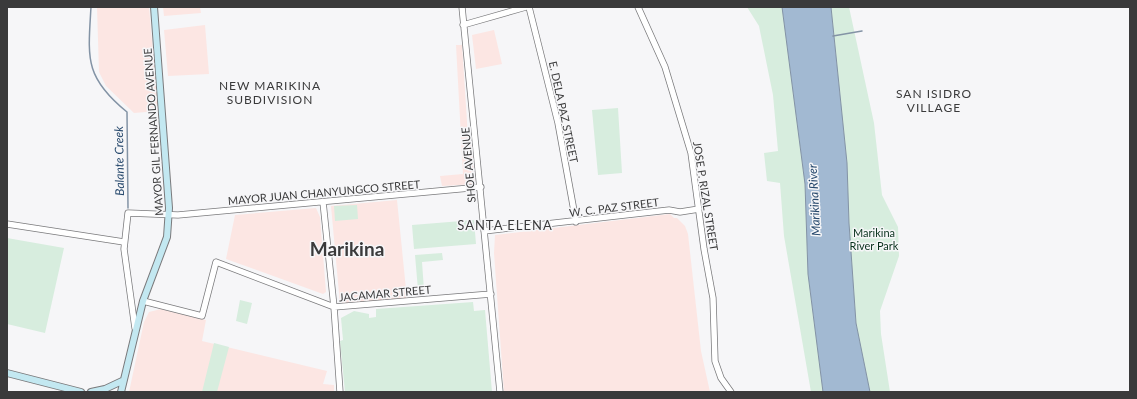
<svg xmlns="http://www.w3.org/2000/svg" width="1137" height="399" viewBox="0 0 1137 399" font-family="Lato,sans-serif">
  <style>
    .commercial { fill: #fce6e3 }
    .green { fill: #d7edde }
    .water { fill: #a2b9d2; stroke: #8393a5 }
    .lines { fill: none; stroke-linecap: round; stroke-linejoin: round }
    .stream { stroke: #8393a5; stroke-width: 1.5 }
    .tertiary-casing { stroke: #7a7a7c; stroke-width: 7 }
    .secondary-casing { stroke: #7a7a7c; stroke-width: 8 }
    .tertiary { stroke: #fff; stroke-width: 5.5 }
    .secondary { stroke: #c3e8f1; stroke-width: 6 }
    .labels { text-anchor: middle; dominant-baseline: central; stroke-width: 3; stroke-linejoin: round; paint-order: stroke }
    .street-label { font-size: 11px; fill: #3a3a3b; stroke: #f6f6f8 }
    .park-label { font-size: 11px; fill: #09321d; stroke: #f6f6f8 }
    .neighbourhood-label { font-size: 12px; letter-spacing: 1px; fill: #3a3a3b; stroke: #f6f6f8 }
    .water-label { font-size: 12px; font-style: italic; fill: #26486c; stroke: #f6f6f8 }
    .quarter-label { font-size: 13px; letter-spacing: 1px; fill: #3a3a3b; stroke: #f6f6f8 }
    .town-label { font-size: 19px; font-weight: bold; fill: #3a3a3b; stroke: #f6f6f8 }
  </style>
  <rect width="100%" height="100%" fill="#f6f6f8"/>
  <path class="commercial" d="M97,7H149L158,111L134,113L106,86L99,72Z
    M163,7H200L201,13L164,16Z
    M205,25L209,74L168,76L164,30Z
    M494,30L502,64L476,69L472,35Z
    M456,45H462L468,137L471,143L475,184L442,186L440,176L463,174Z
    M397,200L407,299L340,304L331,206Z
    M316,208L320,217L326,292L323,294L226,259L235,215Z
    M670,214L674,218H677L685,226L688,234L701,351L710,392H504L494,253L495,235Z
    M161,309L206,320L202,341L327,371L323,384L334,385V392H129L144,322L149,312Z"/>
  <path class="green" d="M747,7H782L805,184L808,274L823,392H811L784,236L780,183L767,181L764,153L778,151L773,95L759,26Z
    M831,7H849L874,123L882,195L898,227L899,256L880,311L881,334L890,392H870L856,323L849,223L847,163Z
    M618,108L622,173L598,175L592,110Z
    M357,205L358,219L335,221L334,206Z
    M474,220L476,244L414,249L412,225Z
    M7,238L64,248L45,333L7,324Z
    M442,253L443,260L422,262L424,290H418L415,255Z
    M240,300L252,303L247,324L236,321Z
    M473,302L474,311L485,310L492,392H345L340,341L343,340L341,318L354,311L369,314V318L376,317V309Z
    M214,343L229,347L217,392H202Z"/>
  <path class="water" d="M782,7H831L847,163L849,223L856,323L870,392H823L808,274L805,184Z"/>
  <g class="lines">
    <path class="stream" d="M91,7C88,58 84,77 127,112L128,208
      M833,36L862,31"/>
    <defs>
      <path id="tertiary" d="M462,7L500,392
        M529,7L558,123L576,222
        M638,7L665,67L691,153L704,249L713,298L715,361L721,378L731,392
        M463,25L526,7
        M323,202L334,307L340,392
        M7,224L124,242
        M484,231L669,210L680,212L699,209
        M143,301L202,316L216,262L334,307L491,294
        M135,328L124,249L128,213L178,215L481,187"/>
      <path id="secondary" d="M7,373L81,392
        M91,392L105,389L122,381
        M121,392L143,301L167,237L169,208L154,7"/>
    </defs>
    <use href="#tertiary" class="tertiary-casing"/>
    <use href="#secondary" class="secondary-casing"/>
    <use href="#tertiary" class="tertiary"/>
    <use href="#secondary" class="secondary"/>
  </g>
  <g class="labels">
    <g class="street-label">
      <text transform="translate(564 112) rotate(78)">E. DELA PAZ STREET</text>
      <text transform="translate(153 132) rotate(-94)">MAYOR GIL FERNANDO AVENUE</text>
      <text transform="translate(468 165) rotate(-95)">SHOE AVENUE</text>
      <text transform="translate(324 192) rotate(-5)">MAYOR JUAN CHANYUNGCO STREET</text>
      <text transform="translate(706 196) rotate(81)">JOSE P. RIZAL STREET</text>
      <text transform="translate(614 207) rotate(-7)">W. C. PAZ STREET</text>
      <text transform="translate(385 293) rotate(-5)">JACAMAR STREET</text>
    </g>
    <g class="park-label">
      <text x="874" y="232">Marikina<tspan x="874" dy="13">River Park</tspan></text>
    </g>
    <g class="neighbourhood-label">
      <text x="270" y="85">NEW MARIKINA<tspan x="270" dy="14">SUBDIVISION</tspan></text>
      <text x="934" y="93">SAN ISIDRO<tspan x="934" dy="14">VILLAGE</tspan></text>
    </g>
    <g class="water-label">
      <text transform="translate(119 161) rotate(-91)">Balante Creek</text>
      <text transform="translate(814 200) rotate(-93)">Marikina River</text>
    </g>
    <g class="quarter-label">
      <text x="505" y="225">SANTA ELENA</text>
    </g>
    <g class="town-label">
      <text x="347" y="248">Marikina</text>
    </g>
  </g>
  <rect width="1137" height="399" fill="none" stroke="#3a3a3b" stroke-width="16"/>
</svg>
